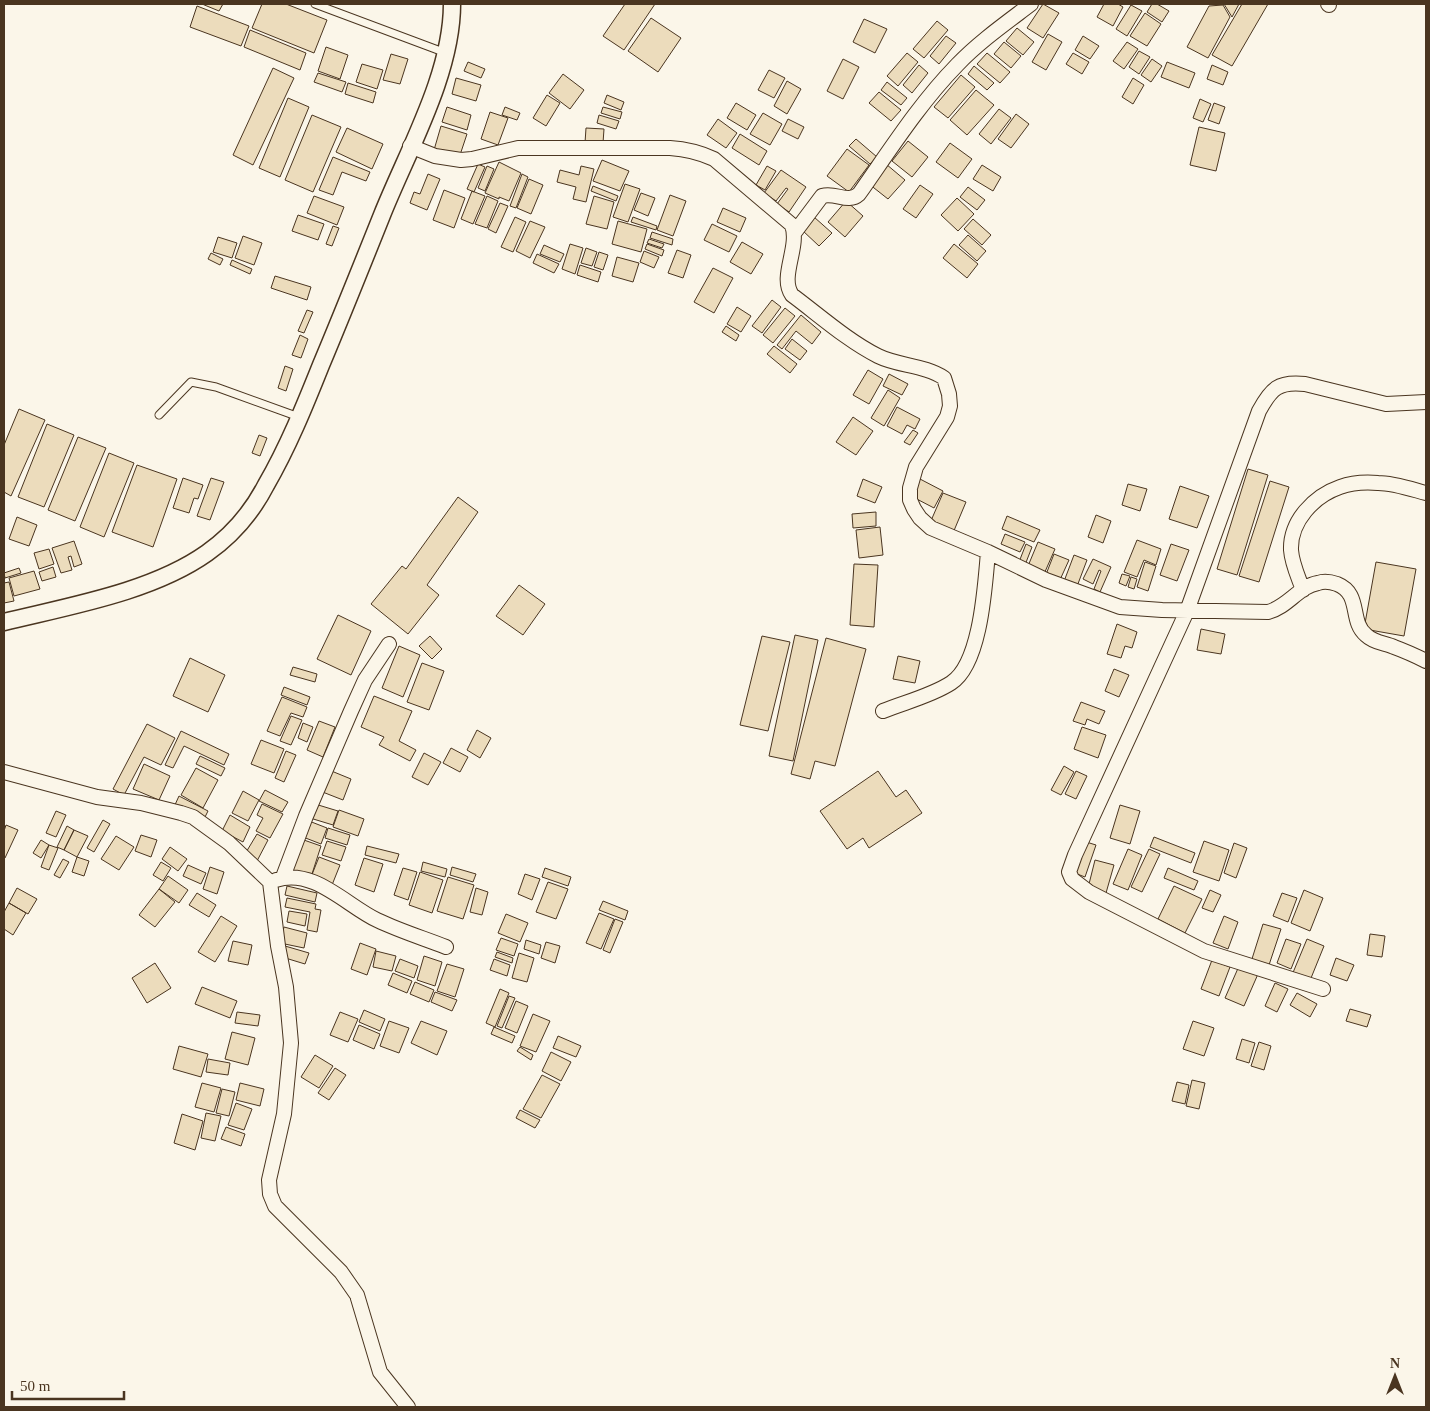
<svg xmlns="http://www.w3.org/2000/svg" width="1430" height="1411" viewBox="0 0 1430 1411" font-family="'Times New Roman',serif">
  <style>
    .building { fill: #ecdcbc; stroke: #4a3520 }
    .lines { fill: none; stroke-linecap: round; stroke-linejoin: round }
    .service-casing { stroke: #4a3520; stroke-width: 9 }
    .minor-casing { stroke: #4a3520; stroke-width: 16 }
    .tertiary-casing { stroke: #4a3520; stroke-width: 19 }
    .service { stroke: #fbf6e9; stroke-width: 7 }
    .minor { stroke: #fbf6e9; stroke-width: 14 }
    .tertiary { stroke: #fbf6e9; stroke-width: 16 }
  </style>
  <rect width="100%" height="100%" fill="#fbf6e9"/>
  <path class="building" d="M202,4H223L219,11Z
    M262,4H286L327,20L314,53L252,28Z
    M625,4H655L624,50L603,36Z
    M1043,4L1059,13L1043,38L1027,28Z
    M1104,4H1118L1123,7L1113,26L1097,17Z
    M1152,4H1157L1169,11L1162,22L1147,12Z
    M1224,4H1239L1232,17Z
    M1242,4H1268L1232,66L1212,55Z
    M1131,5L1142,11L1127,36L1116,29Z
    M1223,5L1230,17L1208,58L1187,47L1209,6Z
    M197,6L249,26L241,46L190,27Z
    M1145,13L1161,24L1147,46L1130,36Z
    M651,18L681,38L658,72L628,51Z
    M864,19L887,29L875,53L853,42Z
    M937,21L948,30L924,58L913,49Z
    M1017,28L1034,42L1023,55L1006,41Z
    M250,30L306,53L300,70L244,47Z
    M1048,34L1062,42L1046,70L1032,62Z
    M946,36L956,43L939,64L930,56Z
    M1083,36L1099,46L1090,59L1075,50Z
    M1004,42L1021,56L1011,68L994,54Z
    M1127,42L1138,49L1124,69L1113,61Z
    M326,47L348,55L340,79L318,71Z
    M1139,51L1150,57L1139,74L1129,67Z
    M907,53L918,62L898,86L887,76Z
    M987,53L1010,72L1000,83L977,64Z
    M1073,53L1089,62L1082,74L1066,64Z
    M391,54L408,59L400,84L383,80Z
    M843,59L859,67L843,99L827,91Z
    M1152,59L1162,66L1151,82L1141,75Z
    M468,62L485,69L481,78L464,71Z
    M1167,62L1195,73L1189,88L1161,77Z
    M362,64L383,70L377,89L356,82Z
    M919,65L928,73L912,93L903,85Z
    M1212,65L1228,72L1223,85L1207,79Z
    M974,66L994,83L987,90L968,74Z
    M273,68L294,78L253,165L233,155Z
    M769,70L785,78L774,98L758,90Z
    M318,73L346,82L342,92L314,82Z
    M563,74L584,90L570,109L549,93Z
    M961,75L975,87L948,118L934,107Z
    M456,78L481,85L476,101L452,94Z
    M1133,78L1144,85L1133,104L1122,97Z
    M787,81L801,89L787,114L774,106Z
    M887,82L907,98L901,105L881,90Z
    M348,83L376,92L373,103L345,94Z
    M976,90L994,105L967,135L950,120Z
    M879,92L901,110L891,121L869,103Z
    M547,95L560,103L546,126L533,118Z
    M607,95L624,102L621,110L604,103Z
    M288,98L309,107L280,177L259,168Z
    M1200,99L1211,104L1203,122L1193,118Z
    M736,103L756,115L747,130L727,118Z
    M1214,103L1225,107L1219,124L1208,120Z
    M447,107L471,115L467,130L442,122Z
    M505,107L520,113L517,120L502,115Z
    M603,107L622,112L620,119L601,113Z
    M999,109L1011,118L991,144L979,134Z
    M490,112L508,118L498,145L481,139Z
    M763,113L782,124L770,145L750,134Z
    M1016,114L1029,124L1011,148L998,139Z
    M312,115L341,127L313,192L285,180Z
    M599,115L619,121L616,129L597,123Z
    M718,119L737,133L726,148L707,135Z
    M788,119L804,127L798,139L782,131Z
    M441,126L467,134L459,158L434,150Z
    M1199,127L1225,133L1216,171L1190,165Z
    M347,128L383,144L372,169L336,152Z
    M586,128L604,129L603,143H585Z
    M740,134L767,151L759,165L732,148Z
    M856,139L877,157L870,164L849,146Z
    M908,141L928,157L912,177L892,161Z
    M950,143L972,159L958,178L936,162Z
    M847,149L869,165L849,192L827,176Z
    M333,157L370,172L366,181L342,172L333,195L319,190Z
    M602,160L629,171L620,191L593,181Z
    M499,162L521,173L509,201L499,197V199L485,193Z
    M478,164L485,167L474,192L467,189Z
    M886,164L905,180L888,199L869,184Z
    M982,165L1001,177L993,191L973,179Z
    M487,166L494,169L485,191L478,188Z
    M581,166L594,169L586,202L573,199L576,187L557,182L560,170L579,175Z
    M767,166L776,171L765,190L756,185Z
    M781,170L806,187L789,212L777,204L788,189L786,188L776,201L764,193Z
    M428,174L440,179L427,210L410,203L414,192L420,194Z
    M522,174L528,177L516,208L510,206Z
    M529,179L543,185L531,214L517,208Z
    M625,184L640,189L628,222L613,217Z
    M920,185L933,194L916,218L903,209Z
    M593,186L618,196L616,201L591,191Z
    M968,187L985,200L977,210L960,197Z
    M444,190L465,198L454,228L433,220Z
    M472,191L485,196L473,224L461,219Z
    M641,193L655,198L648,216L634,210Z
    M670,195L686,201L673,236L657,230Z
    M314,196L344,207L337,225L307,213Z
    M487,196L498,201L487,228L475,224Z
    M594,196L614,202L607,229L586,224Z
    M957,198L974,214L958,231L941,215Z
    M846,201L863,216L845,237L828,222Z
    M500,203L508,206L496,233L488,229Z
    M723,208L746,218L740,232L717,222Z
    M298,215L324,224L318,240L292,231Z
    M515,217L526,222L513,252L501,247Z
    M633,217L657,226L656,230L631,222Z
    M814,217L832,233L819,246L802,230Z
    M973,219L991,235L982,245L964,229Z
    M530,221L545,227L530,258L516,251Z
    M618,221L647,229L641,252L612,244Z
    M712,224L737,236L729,252L704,240Z
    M333,226L339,228L332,246L326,244Z
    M652,232L673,239L672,245L650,238Z
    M968,235L986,251L977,261L959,245Z
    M243,236L262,243L254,265L235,258Z
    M218,237L237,243L232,258L213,252Z
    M649,239L664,244L662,248L647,243Z
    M742,242L763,254L751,274L730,262Z
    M570,244L583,248L575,274L562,269Z
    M647,244L664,250L662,256L645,249Z
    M954,244L978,264L967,278L943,258Z
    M544,245L564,254L560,262L540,254Z
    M586,248L597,252L592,266L581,263Z
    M677,250L691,255L683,278L668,273Z
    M644,251L659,257L654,268L640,262Z
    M599,252L608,255L603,270L594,267Z
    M211,253L223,259L220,265L208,259Z
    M537,254L559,264L554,273L533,263Z
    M617,257L639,263L633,282L612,276Z
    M232,260L252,269L250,274L230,265Z
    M580,265L601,272L598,282L577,275Z
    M713,268L733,278L714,313L694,302Z
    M275,276L311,287L307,300L271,288Z
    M772,300L781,307L762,333L752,326Z
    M737,307L751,316L741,332L727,324Z
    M785,308L795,316L773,343L763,335Z
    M307,310L313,312L304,333L298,331Z
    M801,315L821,332L812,344L796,331L782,349L777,345Z
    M726,326L739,335L736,341L722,332Z
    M300,335L308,339L301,358L292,355Z
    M792,339L807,351L800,360L785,349Z
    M774,346L797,364L790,373L767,354Z
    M285,366L293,369L286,391L278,388Z
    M868,370L883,379L869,404L853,395Z
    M889,374L908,384L902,395L883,386Z
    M888,390L900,398L884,426L871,418Z
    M897,407L920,419L915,429L907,425L902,434L887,426Z
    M19,409L45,420L11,496L4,492V445Z
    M853,417L873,431L856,455L836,442Z
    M47,424L74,435L44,507L18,497Z
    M913,430L918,433L910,445L904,442Z
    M259,435L267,438L260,456L252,453Z
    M78,437L106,448L75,521L48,510Z
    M109,453L134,463L104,537L80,527Z
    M137,465L177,479L153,547L112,532Z
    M1248,469L1268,475L1237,575L1217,569Z
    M183,478L203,485L198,499L194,498L189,513L173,508Z
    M211,478L224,482L210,520L197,516Z
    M863,479L882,487L875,503L857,496Z
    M920,479L943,491L934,508L911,496Z
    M1270,481L1289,487L1259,582L1239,576Z
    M1128,484L1147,489L1140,511L1122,505Z
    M1180,486L1209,496L1197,528L1169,519Z
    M943,493L966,502L953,533L930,523Z
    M458,497L478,512L427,585L439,595L408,634L371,604L402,566L406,569Z
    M876,512V526L853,528L852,514Z
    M1096,515L1111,521L1103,543L1088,537Z
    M1007,516L1040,530L1034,542L1002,529Z
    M17,517L37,525L29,546L9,539Z
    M880,527L883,555L859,558L856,530Z
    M1005,534L1025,542L1020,552L1001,544Z
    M1137,540L1161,549L1156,565L1144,560L1137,577L1124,572Z
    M74,541L82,564L74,567L71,556L68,557L72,570L61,573L52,548Z
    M1038,542L1055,549L1044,574L1028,566Z
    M1026,544L1032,547L1025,565L1019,562Z
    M1171,544L1189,550L1177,581L1160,575Z
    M49,549L54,564L39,569L34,553Z
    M1054,554L1069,560L1059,582L1045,577Z
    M1074,555L1087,560L1076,589L1063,584Z
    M1093,559L1111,567L1100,592L1094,589L1101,571L1099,570L1093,584L1083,579Z
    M1145,562L1156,566L1148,591L1137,587Z
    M1376,562L1416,569L1404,636L1364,629Z
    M854,564L878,565L874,627L850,625Z
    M53,567L56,577L42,581L39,572Z
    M19,568L21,573L5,578L4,573Z
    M34,571L40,589L14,596L9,578Z
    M1122,574L1130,576L1126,586L1119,583Z
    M1131,577L1137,579L1134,589L1128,587Z
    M9,582L14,601L4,603V583Z
    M519,585L545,604L523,635L496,616Z
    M338,615L371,631L351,675L317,659Z
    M1117,624L1137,632L1132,648L1125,646L1121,658L1107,654Z
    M1201,629L1225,634L1221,654L1197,650Z
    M795,635L818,640L793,761L769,756Z
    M430,636L442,649L432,659L419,646Z
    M762,636L790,642L768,731L740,725Z
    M826,638L866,649L835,766L815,761L810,779L791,774Z
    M399,646L420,655L403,697L382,688Z
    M898,656L920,661L915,683L893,679Z
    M190,658L225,675L208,712L173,696Z
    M422,663L444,671L429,710L407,702Z
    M293,667L317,674L315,682L290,675Z
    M1114,669L1129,675L1119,697L1105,691Z
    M284,687L310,697L307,705L281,695Z
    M374,696L412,711L399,741L416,750L410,761L379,745L384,737L361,727Z
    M282,697L307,707L303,717L291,713L280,736L267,731Z
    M1081,702L1105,711L1099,724L1087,719L1085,725L1073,721Z
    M291,716L302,720L291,745L280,741Z
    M319,721L335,727L323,757L307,750Z
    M303,723L313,727L307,742L298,738Z
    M147,724L175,738L161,765L144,757L124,795L113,789Z
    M1082,727L1106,735L1098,758L1074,749Z
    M477,730L491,738L480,758L467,750Z
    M181,731L229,754L224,765L184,746L173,768L165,765Z
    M261,740L284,749L274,773L251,764Z
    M451,748L468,757L460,772L443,763Z
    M286,751L296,755L284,782L275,778Z
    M424,753L441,762L428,785L412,777Z
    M200,756L225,768L221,776L196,764Z
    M144,764L170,776L159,800L133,789Z
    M1064,766L1074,772L1061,795L1051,790Z
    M196,768L218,780L203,808L181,795Z
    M329,770L351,779L343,800L320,791Z
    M878,771L896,797L906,790L922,813L869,848L863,838L847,849L820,811Z
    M1076,771L1087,776L1076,799L1065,794Z
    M265,790L288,802L282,812L259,801Z
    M243,791L259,800L248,821L232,813Z
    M179,796L208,811L203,821L174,807Z
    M262,804L283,814L270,838L256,831L263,818L257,815Z
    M315,804L338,811L333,825L310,818Z
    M1120,805L1140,811L1130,844L1110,838Z
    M339,810L364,819L358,836L333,827Z
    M56,811L66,815L56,837L46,833Z
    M230,815L250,827L243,842L222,831Z
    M103,820L110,824L94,852L87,848Z
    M309,821L327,828L321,844L303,837Z
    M6,825L18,830L5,858H4V831Z
    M67,826L74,830L64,850L57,847Z
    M328,828L350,835L347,845L325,838Z
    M74,830L88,836L77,857L64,850Z
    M257,834L268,840L257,861L245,854Z
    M141,835L157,840L151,857L135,851Z
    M116,836L134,847L119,870L101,859Z
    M1154,837L1195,853L1191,863L1150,847Z
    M301,839L321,846L311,877L290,870Z
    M41,840L49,845L41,858L33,853Z
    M327,841L346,847L341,861L322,855Z
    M1083,841L1096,845L1085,877L1072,872Z
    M1204,841L1229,850L1219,881L1193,872Z
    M1234,843L1247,848L1236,878L1224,873Z
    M49,845L58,848L49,870L41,867Z
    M367,846L399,854L396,863L365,855Z
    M170,847L187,859L178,871L162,859Z
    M1128,849L1142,855L1128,890L1113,884Z
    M1149,849L1160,854L1142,892L1131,887Z
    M77,857L89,861L84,876L72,872Z
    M319,857L340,865L332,885L311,877Z
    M364,858L383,864L374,892L355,885Z
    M63,859L69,862L60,878L54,875Z
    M1095,860L1114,865L1106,893L1088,888Z
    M161,862L171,868L163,881L153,875Z
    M423,862L447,869L445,877L421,871Z
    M188,865L206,873L201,884L183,876Z
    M210,867L224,872L217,894L203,889Z
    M452,867L476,874L473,882L450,875Z
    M403,868L417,872L408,900L394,895Z
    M545,868L571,877L568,886L542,877Z
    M1168,868L1198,881L1194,890L1164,878Z
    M420,872L443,880L432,913L409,905Z
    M525,874L540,879L532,900L518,894Z
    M168,876L188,890L179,903L159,889Z
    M448,877L474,885L463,919L437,911Z
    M548,882L568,889L556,919L536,912Z
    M287,886L317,893L315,902L285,895Z
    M1174,886L1202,899L1185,933L1158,919Z
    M17,888L37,899L28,914L9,903Z
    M476,888L488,892L482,915L470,912Z
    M159,889L175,902L155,927L139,915Z
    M1210,890L1221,895L1213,912L1202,908Z
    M1304,890L1323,898L1310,931L1291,923Z
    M197,893L216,905L209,917L189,905Z
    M1282,893L1297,898L1288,922L1273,916Z
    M287,898L316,904L315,909L321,910L317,932L307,930L310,912L285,907Z
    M603,901L628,911L625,920L599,910Z
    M9,903L26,913L13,935L4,929V912Z
    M289,911L307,914L305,926L287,922Z
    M599,913L614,919L601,949L586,943Z
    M506,914L528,923L520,942L498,933Z
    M221,916L237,926L215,962L198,952Z
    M1224,916L1238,922L1228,949L1213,943Z
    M615,919L623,922L610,953L603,950Z
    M1263,924L1281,929L1268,968L1251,962Z
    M284,927L307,933L304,948L280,943Z
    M1370,934L1385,936L1382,957L1367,955Z
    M501,938L518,944L514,956L496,950Z
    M1286,939L1301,944L1291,969L1277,963Z
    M1307,939L1324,946L1309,983L1292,975Z
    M526,940L541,945L539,954L524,949Z
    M233,941L252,945L248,965L228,961Z
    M546,942L560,946L555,963L541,958Z
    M360,943L376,949L367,975L351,969Z
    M285,946L309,953L305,964L282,957Z
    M376,951L396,956L392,971L373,967Z
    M497,952L513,958L512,963L495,957Z
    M519,953L534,958L527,982L512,978Z
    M424,956L442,962L435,986L417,980Z
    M1336,958L1354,965L1347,981L1330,975Z
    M400,959L418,966L414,978L395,971Z
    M494,959L510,965L507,976L490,970Z
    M1212,960L1230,967L1219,996L1201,989Z
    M155,963L171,988L147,1003L132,978Z
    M447,964L464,969L455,997L437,991Z
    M1239,966L1258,974L1244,1006L1225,998Z
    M393,973L412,981L407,993L388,985Z
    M415,982L434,990L429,1002L410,994Z
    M1275,983L1288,989L1277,1012L1265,1006Z
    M202,987L237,1001L230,1018L195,1004Z
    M500,989L509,993L495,1027L486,1023Z
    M435,992L457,1000L452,1011L431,1002Z
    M1297,993L1317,1004L1310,1017L1290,1005Z
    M509,996L515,998L502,1028L497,1026Z
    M516,1001L528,1006L517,1033L505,1028Z
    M1350,1009L1371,1015L1367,1027L1346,1021Z
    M364,1010L385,1019L380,1031L359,1022Z
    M237,1012L260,1015L258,1026L235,1023Z
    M340,1012L358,1019L348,1042L330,1035Z
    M533,1014L550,1021L536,1052L520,1046Z
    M389,1021L409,1028L399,1053L380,1046Z
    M421,1021L447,1031L437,1055L411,1043Z
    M1193,1021L1214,1028L1204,1056L1183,1049Z
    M359,1025L380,1034L374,1049L353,1040Z
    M494,1027L515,1036L512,1043L491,1034Z
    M232,1032L255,1038L248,1065L225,1059Z
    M558,1036L581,1046L576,1057L553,1048Z
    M1242,1039L1255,1043L1249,1063L1236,1059Z
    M1259,1042L1271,1046L1264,1070L1251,1066Z
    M179,1046L208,1054L201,1077L173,1069Z
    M520,1047L533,1055L531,1060L517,1051Z
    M551,1052L571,1062L561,1081L542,1071Z
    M315,1055L333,1066L319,1088L301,1077Z
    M208,1059L230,1063L228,1075L206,1072Z
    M335,1068L346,1075L329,1100L318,1093Z
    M542,1075L560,1084L541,1118L523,1109Z
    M1192,1080L1205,1083L1199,1109L1186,1106Z
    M1177,1082L1189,1085L1185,1104L1172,1101Z
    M202,1083L221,1088L214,1112L195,1107Z
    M240,1083L264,1089L260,1106L236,1100Z
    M222,1089L235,1092L229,1116L216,1113Z
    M236,1103L252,1109L244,1130L228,1125Z
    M520,1110L540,1120L535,1128L516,1118Z
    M206,1113L221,1116L215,1141L201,1138Z
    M182,1114L203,1121L195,1150L174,1143Z
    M226,1127L245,1134L241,1146L221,1139Z"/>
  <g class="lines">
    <defs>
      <path id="service" d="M315,4L446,53
        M159,415L191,382L216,387L299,417"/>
      <path id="minor" d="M1328,4L1329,5
        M410,146L435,156L461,160L472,159L518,148H670C686,149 699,152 714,159L792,225C800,247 779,277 792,295C819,315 848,341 878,356C898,366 925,365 944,378L949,394L950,406L947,417L916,467L910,488V500L914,509L920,518L931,528L988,552L1046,580L1120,607L1162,610L1268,612C1288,607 1299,586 1318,583C1324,581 1331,582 1337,584C1362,594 1349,621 1366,635C1374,643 1385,643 1394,647C1405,651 1416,656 1426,661
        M795,232L822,196C836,192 848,204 859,194C890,150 919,104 957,65C979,42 1006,23 1031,4
        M1303,590C1298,576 1292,564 1291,550C1290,521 1314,496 1340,487C1351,483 1366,482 1378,483C1393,483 1411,489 1426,493
        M883,711C905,702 931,696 951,683C981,664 985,585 988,552
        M4,772L97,797L141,803L181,813L193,817L229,843L270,882L278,946L286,987L291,1043L284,1114L269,1180L270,1194L275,1206L341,1272L357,1295L380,1372L408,1407
        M283,877L306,816L351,711L365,680L389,644
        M276,880C313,867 347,906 377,920C400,931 423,938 446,947
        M1323,989L1204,951L1089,892L1072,879L1069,872L1075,855L1187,611L1259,411C1271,389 1278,381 1305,384L1386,404L1426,402"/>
      <path id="tertiary" d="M4,622C69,606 152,592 207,553C231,536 252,512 266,485C288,447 305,405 321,365C342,315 362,265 382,215C408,150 452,74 452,4"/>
    </defs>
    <use href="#service" class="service-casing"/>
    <use href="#minor" class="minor-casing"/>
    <use href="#tertiary" class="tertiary-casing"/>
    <use href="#service" class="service"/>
    <use href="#minor" class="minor"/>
    <use href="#tertiary" class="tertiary"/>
  </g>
  <rect width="1430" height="1411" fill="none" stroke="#4a3520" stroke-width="10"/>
  <g transform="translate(1395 1376)" stroke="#fbf6e9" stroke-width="4" paint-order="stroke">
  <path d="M0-4L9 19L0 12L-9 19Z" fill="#4a3520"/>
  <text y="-8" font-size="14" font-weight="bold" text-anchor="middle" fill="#4a3520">N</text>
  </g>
  <path d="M12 1391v8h112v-8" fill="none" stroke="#4a3520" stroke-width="2.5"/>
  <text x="20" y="1391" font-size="15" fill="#4a3520" stroke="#fbf6e9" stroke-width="4" paint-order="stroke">50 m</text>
</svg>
